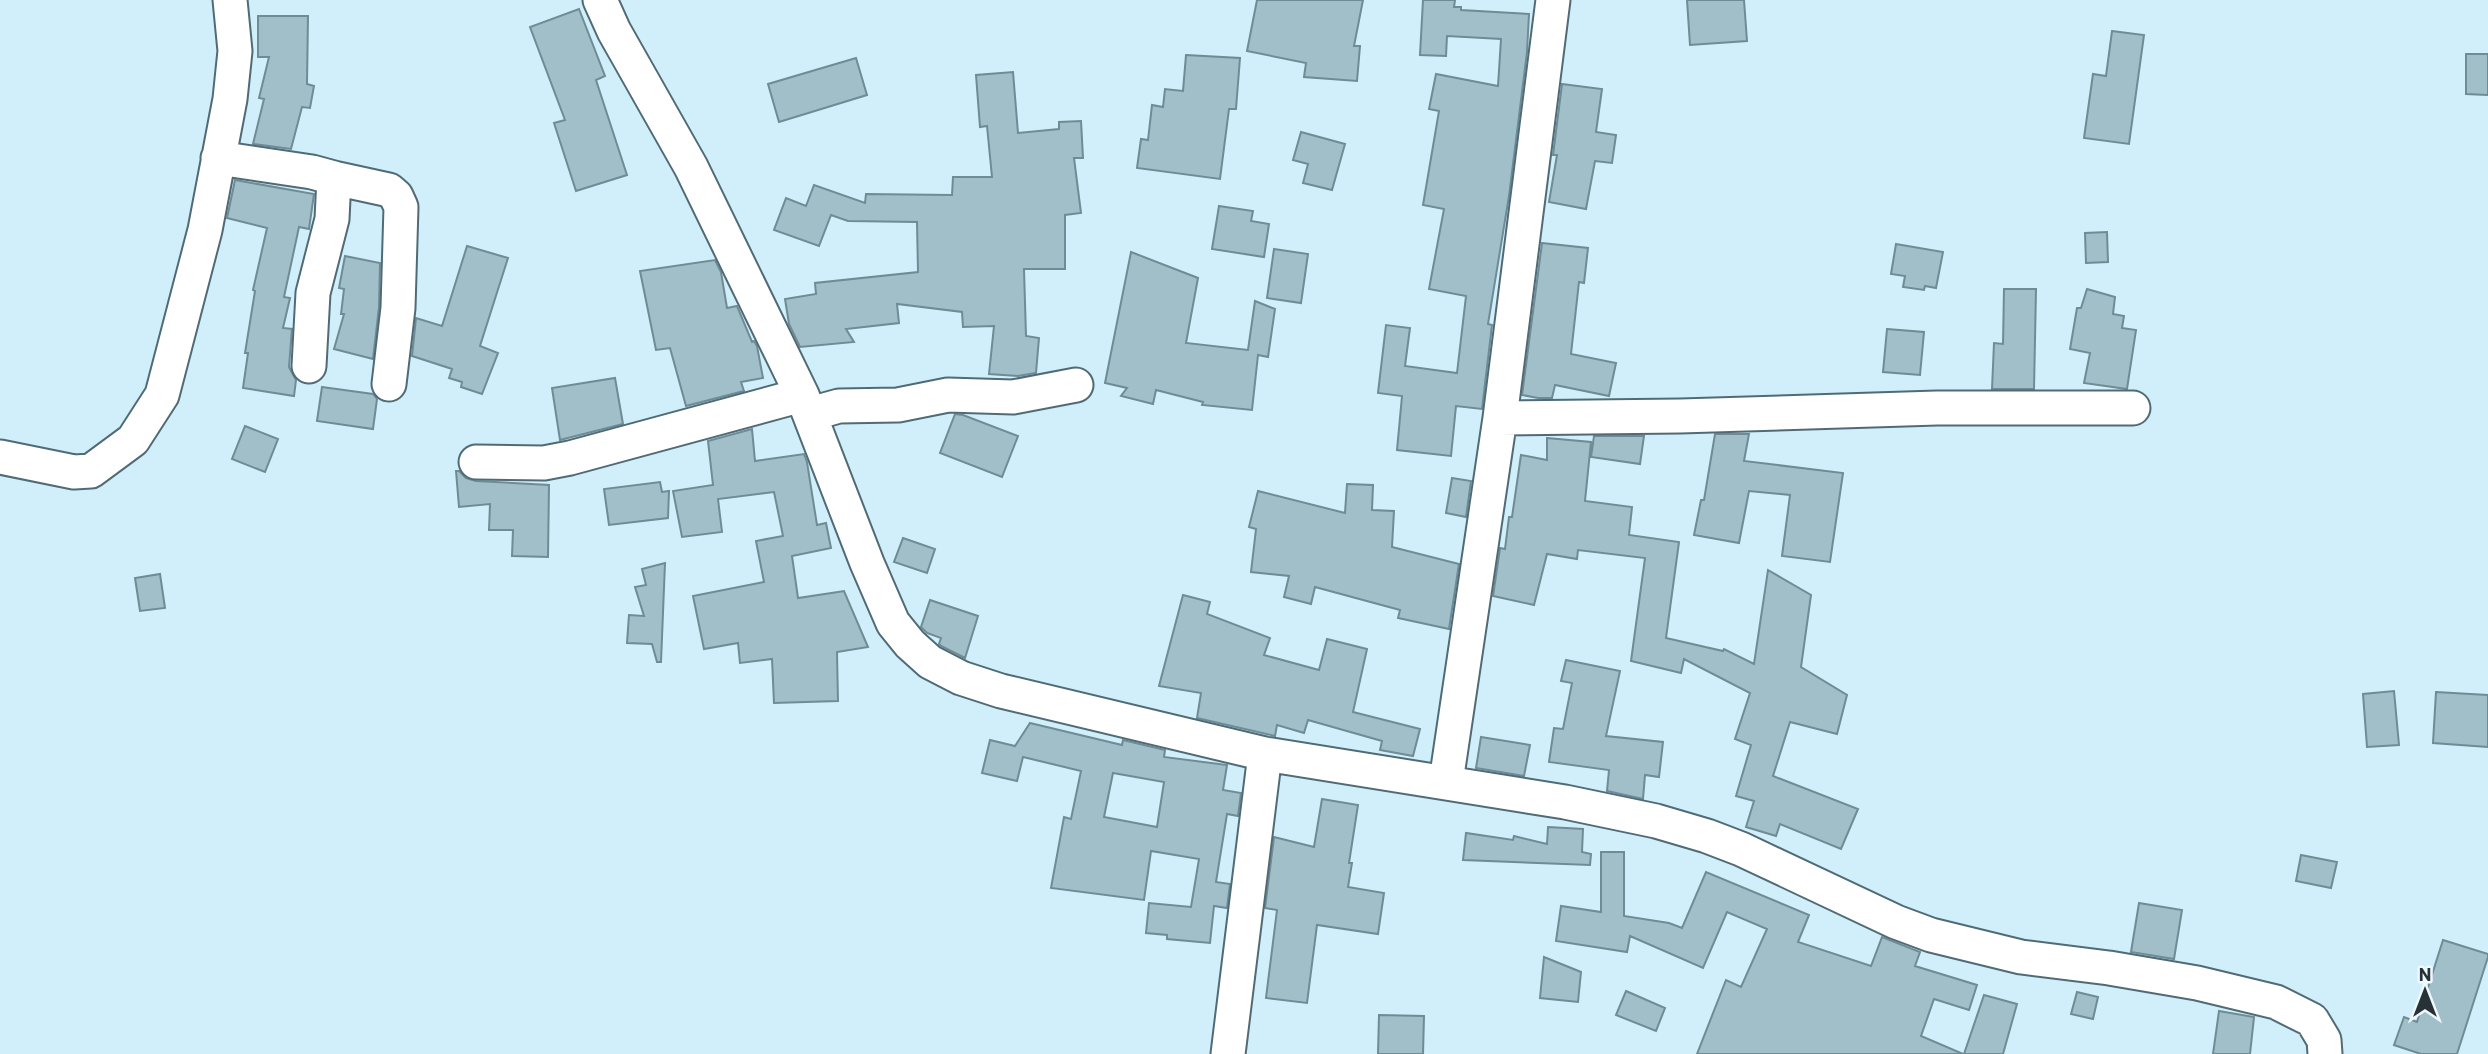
<svg xmlns="http://www.w3.org/2000/svg" width="2488" height="1054" viewBox="0 0 2488 1054" font-family="Barlow,sans-serif">
  <style>
    .building { fill: #a1bfc9; stroke: #6f8b95; stroke-width: 2; fill-rule: evenodd }
    .lines { fill: none; stroke-linecap: round; stroke-linejoin: round }
    .minor-casing { stroke: #506b75; stroke-width: 37 }
    .minor { stroke: #fff; stroke-width: 33 }
  </style>
  <rect width="100%" height="100%" fill="#d0effa"/>
  <path class="building" d="M1257,0H1363L1354,46H1360L1357,81L1304,77L1306,63L1247,51Z
    M1423,0H1455L1454,7H1461V10L1529,14L1527,52L1509,196L1488,324L1492,325L1482,409L1456,406L1451,456L1397,450L1402,396L1378,393L1386,325L1410,328L1405,366L1457,373L1466,296L1429,289L1444,209L1423,205L1439,111L1429,109L1436,74L1498,86L1501,39L1447,36L1446,56L1420,55Z
    M1687,0H1744L1747,41L1690,45Z
    M579,9L605,76L596,80L627,175L576,191L554,123L565,120L530,27Z
    M258,16H308L307,84L314,86L310,108L302,107L291,149L253,144L264,99L259,98L269,57H258Z
    M2112,31L2144,35L2129,144L2084,138L2093,74L2106,76Z
    M2466,54H2488V95L2466,94Z
    M1186,55L1240,58L1236,109H1229L1220,179L1137,168L1141,139L1148,140L1152,105L1163,107L1165,89L1183,91Z
    M856,58L867,95L779,122L768,84Z
    M1013,72L1018,133L1059,129V122L1081,121L1083,158H1074L1081,213L1065,215V269H1024L1026,336L1039,338L1036,373L1018,376L989,374L994,326L963,327L962,312L897,304L899,323L846,329L854,342L800,347L789,324L785,299L816,294L815,283L918,272L917,222L848,221L831,215L819,246L774,230L786,198L806,206L814,185L865,203L866,194L952,195L953,177H992L987,126L980,127L976,75Z
    M1562,84L1602,89L1596,132L1616,135L1612,163L1595,161L1586,209L1549,202L1557,155H1553Z
    M1301,132L1345,144L1332,190L1303,183L1308,164L1293,160Z
    M235,180L314,194L309,229L299,227L284,297L290,298L283,328L292,329L289,367L296,380L294,396L243,388L248,353H245L255,291L253,290L267,228L227,218Z
    M1219,206L1253,211L1251,221L1269,224L1264,257L1212,249Z
    M2107,232L2108,262L2086,263L2085,233Z
    M1542,243L1588,248L1584,283L1579,282L1571,354L1616,363L1609,396L1555,385L1552,398H1538L1522,395Z
    M1896,244L1943,252L1936,288L1925,286L1924,290L1903,287L1905,276L1891,274Z
    M467,246L508,258L480,346L498,353L482,394L461,387L462,382L449,378L452,369L412,356L416,318L442,326Z
    M1274,249L1308,254L1301,303L1267,298Z
    M1131,252L1198,278L1186,343L1248,350L1255,301L1275,309L1268,357L1258,355L1252,410L1202,405L1203,402L1156,390L1153,404L1121,396L1127,388L1105,383Z
    M345,256L380,263L379,307L373,359L334,349L344,314H341L344,289L339,288Z
    M715,260L721,272L727,308L737,306L752,342L754,341L757,346L763,378L741,382L744,391L686,406L670,348L656,350L640,271Z
    M2004,289H2036L2034,389H1992L1994,343L2003,344Z
    M2087,289L2115,297L2113,314L2124,316L2122,328L2136,330L2127,389L2084,383L2090,353L2070,349L2077,308H2081Z
    M1887,329L1924,332L1920,375L1883,372Z
    M615,378L623,424L560,440L552,388Z
    M322,387L373,394L377,399L373,429L317,421Z
    M955,414L963,415L1018,436L1002,477L940,453Z
    M245,426L278,439L265,472L232,459Z
    M752,429L755,461L804,454L807,462L817,525L826,523L831,548L792,556L798,598L844,591L868,647L837,652L838,701L774,703L772,659L740,663L738,643L704,649L693,596L764,582L756,541L783,536L774,492L718,499L722,532L682,537L673,491L713,485L708,441Z
    M1715,434H1749L1744,461L1843,473L1830,562L1782,556L1790,495L1749,491L1739,543L1694,535L1701,500H1704Z
    M1594,436H1644L1640,464L1591,457Z
    M1547,438L1591,442L1585,501L1632,507L1629,535L1679,542L1666,638L1723,651L1724,649L1754,664L1768,570L1811,595L1801,667L1847,695L1837,734L1790,722L1773,776L1858,809L1841,849L1780,824L1776,836L1746,827L1754,801L1736,796L1751,745L1735,739L1750,693L1684,659L1681,673L1631,661L1645,558L1578,550L1577,559L1547,554L1534,605L1493,596L1500,548L1505,549L1509,517H1512L1521,455L1547,460Z
    M456,471H459L466,478L476,481L549,485L548,557L512,556L513,530H489L490,504L459,507Z
    M1452,478L1471,481L1466,517L1446,513Z
    M660,482L662,492L669,491L668,518L609,525L604,489Z
    M1347,484L1373,485L1372,510L1394,511L1392,547L1459,564L1449,629L1398,618L1400,610L1315,587L1311,604L1284,597L1289,576L1251,572L1256,529L1249,527L1258,491L1345,513Z
    M903,538L935,549L927,573L894,562Z
    M665,563L661,662H657L652,644L627,643L629,615L644,616L635,587L646,585L642,569Z
    M160,574L165,608L140,611L135,578Z
    M1183,595L1210,602L1207,614L1270,638L1264,655L1319,670L1327,639L1367,649L1353,712L1420,729L1413,756L1380,750L1382,741L1308,720L1304,733L1277,725L1275,736L1197,718L1201,693L1159,686Z
    M930,600L978,616L965,658L941,646L939,644L941,638L927,633L921,627Z
    M1566,660L1620,671L1606,736L1663,742L1659,777L1645,775L1643,799L1607,791L1609,770L1549,762L1554,728L1563,729L1572,683L1561,681Z
    M2394,691L2399,745L2367,747L2363,694Z
    M2436,692L2488,695V747L2433,743Z
    M1030,723L1122,745L1123,740L1165,750L1164,757L1227,765L1223,790L1241,793L1238,816L1227,814L1216,882L1230,884L1227,908L1214,906L1210,943L1167,939V935L1146,933L1149,903L1191,907L1199,859L1151,851L1144,900L1051,888L1064,817L1071,819L1081,771L1023,757L1017,781L982,773L990,740L1015,746ZM1113,773L1164,782L1157,827L1104,817Z
    M1481,737L1530,745L1524,776L1476,768Z
    M1322,799L1358,805L1349,863H1352L1348,887L1384,893L1378,934L1317,925L1307,1003L1266,998L1277,910L1265,908L1274,837L1314,847Z
    M1548,827L1583,829L1582,852L1591,854L1590,865L1463,860L1466,833L1513,840L1514,836L1547,844Z
    M1601,852H1624V916L1669,923L1682,928L1706,872L1809,915L1798,942L1871,966L1882,937L1920,952L1915,966L1977,985L1969,1010L1934,999L1921,1036L1963,1054H1697L1726,980L1741,987L1767,929L1727,912L1703,968L1630,936L1627,952L1556,941L1561,906L1601,912Z
    M2301,855L2337,862L2331,888L2296,881Z
    M2139,903L2182,910L2174,959L2131,952Z
    M2443,940L2488,954V957L2457,1054H2421L2394,1045L2404,1017L2417,1022Z
    M1544,957L1581,972L1578,1002L1540,998Z
    M1626,991L1665,1008L1656,1031L1616,1015Z
    M2077,992L2098,997L2093,1019L2071,1014Z
    M1984,995L2017,1004L2003,1054H1964Z
    M2219,1011L2254,1017L2250,1054H2213Z
    M1379,1015L1424,1016L1423,1054H1378Z"/>
  <g class="lines">
    <defs>
      <path id="minor" d="M600,0L614,31L691,167L802,395L867,563L893,623L910,644L930,662L961,678L1001,691L1265,754L1565,802L1656,821L1707,836L1741,849L1896,922L1931,935L2021,957L2109,968L2197,983L2276,1002L2312,1020L2324,1040L2325,1054
        M218,158L312,172L334,178L332,219L313,293L309,366
        M334,178L389,190L396,196L401,207L398,308L389,384
        M810,414L839,406L898,405L948,395L1013,397L1076,385
        M1500,418L1680,416L1937,408H2133
        M0,457L74,472L91,471L133,440L162,395L205,230L230,99L235,51L230,0
        M476,462L544,463L570,458L802,395
        M1446,782L1500,418L1553,0
        M1228,1054L1265,754"/>
    </defs>
    <use href="#minor" class="minor-casing"/>
    <use href="#minor" class="minor"/>
  </g>
  <g transform="translate(2425 991)" stroke="#edf9fd" stroke-width="5" paint-order="stroke">
  <path d="M0-5L12 26L0 18L-12 26Z" fill="#263236"/>
  <text y="-10" font-size="19" font-weight="bold" text-anchor="middle" fill="#263236">N</text>
  </g>
</svg>
